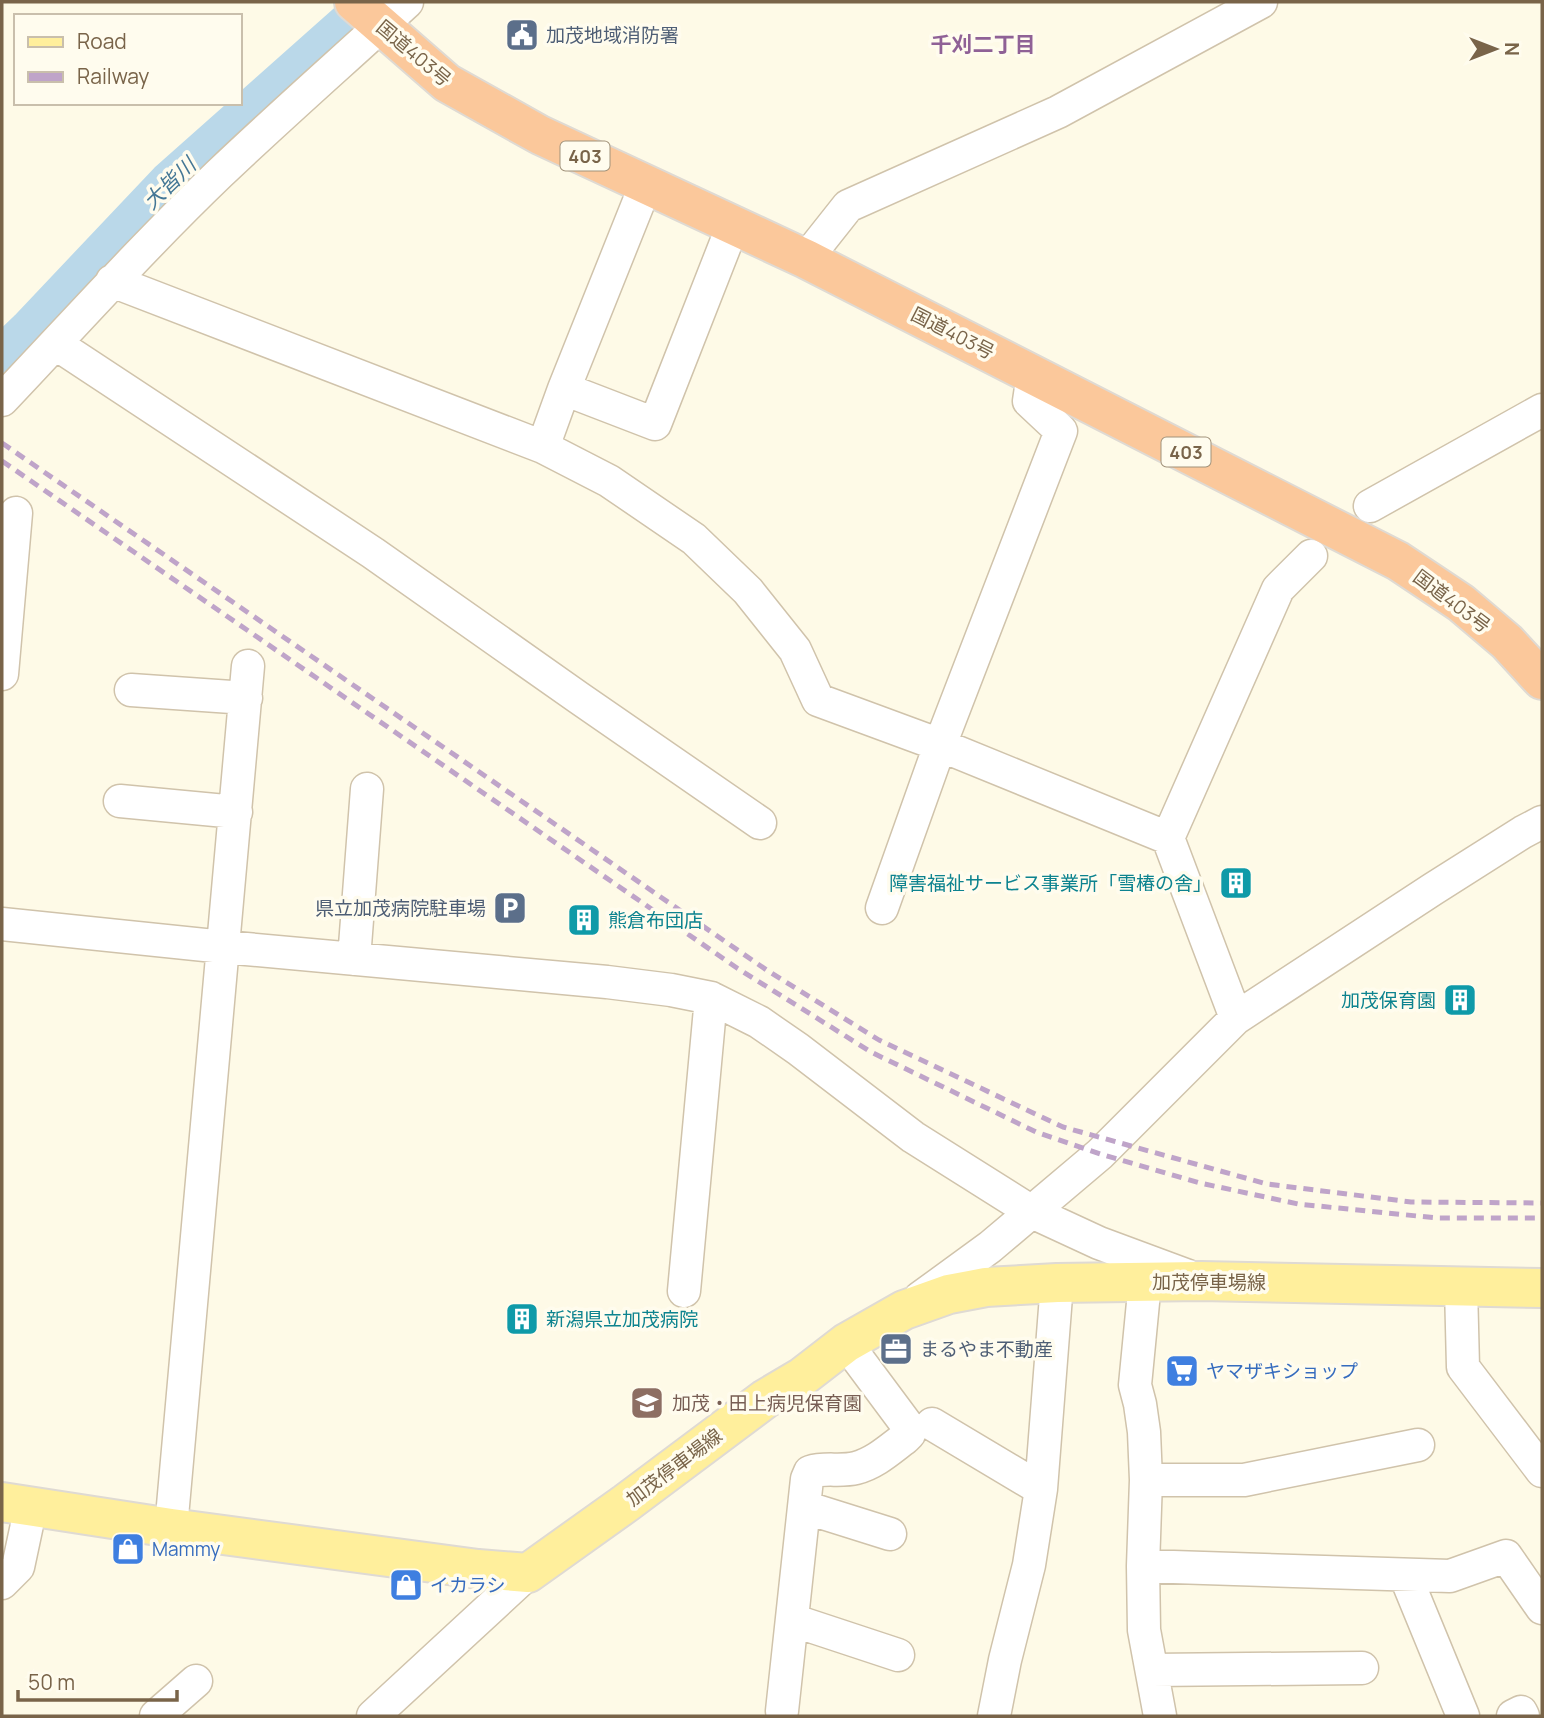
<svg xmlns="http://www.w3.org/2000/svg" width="1544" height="1718" viewBox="0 0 1544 1718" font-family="Manrope,'Noto Sans JP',sans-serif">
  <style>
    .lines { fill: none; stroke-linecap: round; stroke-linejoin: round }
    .river { stroke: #bad8e9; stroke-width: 38 }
    .minor-casing { stroke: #d0c3ab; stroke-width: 35 }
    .major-casing { stroke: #dfdad3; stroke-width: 42 }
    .highway-casing { stroke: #dfdad3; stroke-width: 42 }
    .minor { stroke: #fff; stroke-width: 32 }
    .major { stroke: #ffef9c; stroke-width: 38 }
    .highway { stroke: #fbc89b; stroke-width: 38 }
    .rail { stroke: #bfa4c9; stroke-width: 5; stroke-dasharray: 10 7; stroke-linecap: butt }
    .labels { text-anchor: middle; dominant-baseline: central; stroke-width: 7; stroke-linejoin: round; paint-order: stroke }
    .shield { fill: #fffcee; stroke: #a1927a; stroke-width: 2 }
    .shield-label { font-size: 18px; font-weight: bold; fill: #796449 }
    .service-label { font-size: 19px; fill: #4e5e75; stroke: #fffcee; text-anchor: start }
    .street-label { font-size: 19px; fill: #796449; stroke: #fffcee }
    .culture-label { font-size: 19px; fill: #0d838f; stroke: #fffcee; text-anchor: end }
    .shop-label { font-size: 19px; fill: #366cbe; stroke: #fffcee; text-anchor: start }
    .education-label { font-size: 19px; fill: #785e54; stroke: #fffcee; text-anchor: start }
    .neighbourhood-label { font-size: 21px; font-weight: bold; fill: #8f6196; stroke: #fffcee }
    .water-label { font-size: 21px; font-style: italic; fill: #447795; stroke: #fffcee }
  </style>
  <rect width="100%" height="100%" fill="#fefae7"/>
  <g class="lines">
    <path class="river" d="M2,354L28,329L168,181L346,23"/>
    <defs>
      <path id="minor" d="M806,259L848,206L1058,112L1261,2
        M112,281L543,447L609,481L694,539L748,591L795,650L818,700L940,745L1168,838
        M56,344L373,553L579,698L760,823
        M564,389L655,424L733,225
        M2,400C74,324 144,246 219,174C281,115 345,59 407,2
        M543,447L564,389L646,184
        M1370,506L1542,410
        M2,674L16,513
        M131,690L246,698
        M120,801L236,812
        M882,908L940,745L1061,431L1029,401L1033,374
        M2,924L224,947L607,982L671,990L711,998L759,1022L798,1049L913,1137L1032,1212L1099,1243L1188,1276
        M354,959L367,789
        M1236,1018L1168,838L1278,589L1311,556
        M1145,1282L1135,1385L1140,1404L1144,1432L1146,1480L1143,1566L1144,1630L1160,1716
        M1461,1287L1463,1367L1542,1471
        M684,1291L711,998
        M920,1298L990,1247L1100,1154L1236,1018L1433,889L1523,832L1542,822
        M932,1424L1041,1489
        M1146,1480H1244L1418,1445
        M804,1507L890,1534
        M171,1528L248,666
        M1143,1566L1450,1576L1506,1556L1542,1608
        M1405,1575L1463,1716
        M2,1583L18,1567L31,1506
        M792,1620L898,1655
        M1152,1670L1362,1668
        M782,1711L807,1479L810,1472C825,1467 840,1472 856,1468C875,1463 889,1450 905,1438L909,1434L910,1429L846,1343
        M156,1716L196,1681
        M373,1716L528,1573
        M994,1716L1005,1660L1029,1565L1041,1489L1057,1283
        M1513,1716L1521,1712L1523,1716"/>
      <path id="major" d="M2,1502L171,1528L478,1569L528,1573L626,1503L765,1399L802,1377L846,1343L904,1310L949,1294L986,1287L1057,1283L1201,1281L1542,1288"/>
      <path id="highway" d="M354,2L447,83L540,135L806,259L1398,561L1461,603L1507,642L1542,680"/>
    </defs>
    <use href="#minor" class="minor-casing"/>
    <use href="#major" class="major-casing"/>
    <use href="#highway" class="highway-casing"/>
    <use href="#minor" class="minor"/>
    <use href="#major" class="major"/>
    <use href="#highway" class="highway"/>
    <path class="rail" d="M2,443L768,971L879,1040L1063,1127L1267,1184L1411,1202L1542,1203
      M2,461L737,968L871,1052L1036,1132L1100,1154L1200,1183L1298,1204L1437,1218H1542"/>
  </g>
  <defs>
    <symbol id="civic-square" viewBox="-11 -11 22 22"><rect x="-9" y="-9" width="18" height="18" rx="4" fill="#5c6f8a" stroke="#fffcee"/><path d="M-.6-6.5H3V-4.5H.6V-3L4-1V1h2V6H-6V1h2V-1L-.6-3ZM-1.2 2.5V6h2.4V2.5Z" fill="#fff"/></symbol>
    <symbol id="building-square" viewBox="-11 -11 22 22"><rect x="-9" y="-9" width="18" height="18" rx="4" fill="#0f9aa8" stroke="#fffcee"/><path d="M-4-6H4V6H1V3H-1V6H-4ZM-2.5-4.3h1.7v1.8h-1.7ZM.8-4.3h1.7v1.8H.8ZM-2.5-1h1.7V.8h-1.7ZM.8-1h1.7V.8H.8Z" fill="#fff"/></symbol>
    <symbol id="parking-square" viewBox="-11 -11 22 22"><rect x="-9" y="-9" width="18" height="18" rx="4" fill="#5c6f8a" stroke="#fffcee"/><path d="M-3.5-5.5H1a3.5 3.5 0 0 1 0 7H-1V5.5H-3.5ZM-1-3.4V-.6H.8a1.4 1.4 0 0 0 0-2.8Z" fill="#fff"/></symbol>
    <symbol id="office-square" viewBox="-11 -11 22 22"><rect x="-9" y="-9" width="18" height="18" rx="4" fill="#5c6f8a" stroke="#fffcee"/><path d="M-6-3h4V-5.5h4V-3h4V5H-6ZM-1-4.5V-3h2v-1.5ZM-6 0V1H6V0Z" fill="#fff"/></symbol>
    <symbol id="supermarket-square" viewBox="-11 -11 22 22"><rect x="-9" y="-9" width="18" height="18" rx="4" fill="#3f7fe0" stroke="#fffcee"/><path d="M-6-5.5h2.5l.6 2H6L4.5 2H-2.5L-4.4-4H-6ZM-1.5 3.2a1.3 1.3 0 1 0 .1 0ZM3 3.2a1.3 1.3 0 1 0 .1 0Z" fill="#fff"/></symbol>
    <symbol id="school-square" viewBox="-11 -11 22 22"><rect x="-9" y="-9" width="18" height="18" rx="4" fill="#8d6e63" stroke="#fffcee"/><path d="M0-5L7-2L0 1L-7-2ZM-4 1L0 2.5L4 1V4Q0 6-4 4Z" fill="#fff"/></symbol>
    <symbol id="shop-square" viewBox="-11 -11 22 22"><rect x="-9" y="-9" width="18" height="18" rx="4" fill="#3f7fe0" stroke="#fffcee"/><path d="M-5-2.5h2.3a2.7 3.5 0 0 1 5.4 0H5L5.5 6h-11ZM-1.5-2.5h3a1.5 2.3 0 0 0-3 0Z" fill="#fff"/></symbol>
  </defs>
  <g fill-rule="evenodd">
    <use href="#civic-square" x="503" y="16" width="38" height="38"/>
    <use href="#building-square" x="1217" y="864" width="38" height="38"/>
    <use href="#parking-square" x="491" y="889" width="38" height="38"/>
    <use href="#building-square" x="565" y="901" width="38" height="38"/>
    <use href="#building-square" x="1441" y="981" width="38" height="38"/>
    <use href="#building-square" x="503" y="1300" width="38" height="38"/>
    <use href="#office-square" x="877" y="1330" width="38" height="38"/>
    <use href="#supermarket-square" x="1163" y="1352" width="38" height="38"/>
    <use href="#school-square" x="628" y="1384" width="38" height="38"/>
    <use href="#shop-square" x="109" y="1530" width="38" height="38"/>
    <use href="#shop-square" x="387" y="1566" width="38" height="38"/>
  </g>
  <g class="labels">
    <g class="shield">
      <rect x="560.5" y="141.5" width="49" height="29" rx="5"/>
      <rect x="1161.5" y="437.5" width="49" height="29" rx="5"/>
    </g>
    <g class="shield-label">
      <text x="585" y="156">403</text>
      <text x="1186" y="452">403</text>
    </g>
    <g class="service-label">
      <text x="546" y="35">加茂地域消防署</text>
      <text x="486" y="908" text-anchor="end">県立加茂病院駐車場</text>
      <text x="920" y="1349">まるやま不動産</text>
    </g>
    <g class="street-label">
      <text transform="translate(414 53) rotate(40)">国道403号</text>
      <text transform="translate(953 333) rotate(27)">国道403号</text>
      <text transform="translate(1452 601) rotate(37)">国道403号</text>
      <text x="1209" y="1282">加茂停車場線</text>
      <text transform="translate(674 1467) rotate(-37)">加茂停車場線</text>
    </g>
    <g class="culture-label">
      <text x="1212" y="883">障害福祉サービス事業所「雪椿の舎」</text>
      <text x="608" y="920" text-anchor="start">熊倉布団店</text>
      <text x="1436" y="1000">加茂保育園</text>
      <text x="546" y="1319" text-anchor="start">新潟県立加茂病院</text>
    </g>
    <g class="shop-label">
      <text x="1206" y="1371">ヤマザキショップ</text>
      <text x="152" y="1549">Mammy</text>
      <text x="430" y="1585">イカラシ</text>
    </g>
    <g class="education-label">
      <text x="672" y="1403">加茂・田上病児保育園</text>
    </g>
    <g class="neighbourhood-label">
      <text x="983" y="44">千刈二丁目</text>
    </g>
    <g class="water-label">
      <text transform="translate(169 183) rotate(-44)">大皆川</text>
    </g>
  </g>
  <rect width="1544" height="1718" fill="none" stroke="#796449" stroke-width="7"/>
  <rect x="14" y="14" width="228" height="91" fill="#fffcee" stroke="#c9bfac" stroke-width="2"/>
  <rect x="28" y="37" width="35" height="10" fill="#ffef9c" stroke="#c9bfac" stroke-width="2"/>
  <text x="77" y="49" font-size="21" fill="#796449">Road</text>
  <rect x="28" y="72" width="35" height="10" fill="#bfa4c9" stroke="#c9bfac" stroke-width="2"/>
  <text x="77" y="84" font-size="21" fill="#796449">Railway</text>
  <g transform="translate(1495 49) rotate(90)" stroke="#fffcee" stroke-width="5" paint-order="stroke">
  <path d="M0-5L12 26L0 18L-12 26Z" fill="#796449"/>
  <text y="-10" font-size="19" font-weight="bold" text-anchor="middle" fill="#796449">N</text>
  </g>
  <path d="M18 1690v10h159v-10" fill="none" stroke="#796449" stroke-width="3.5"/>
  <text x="28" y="1690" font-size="21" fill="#796449" stroke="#fffcee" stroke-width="5" paint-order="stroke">50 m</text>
</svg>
